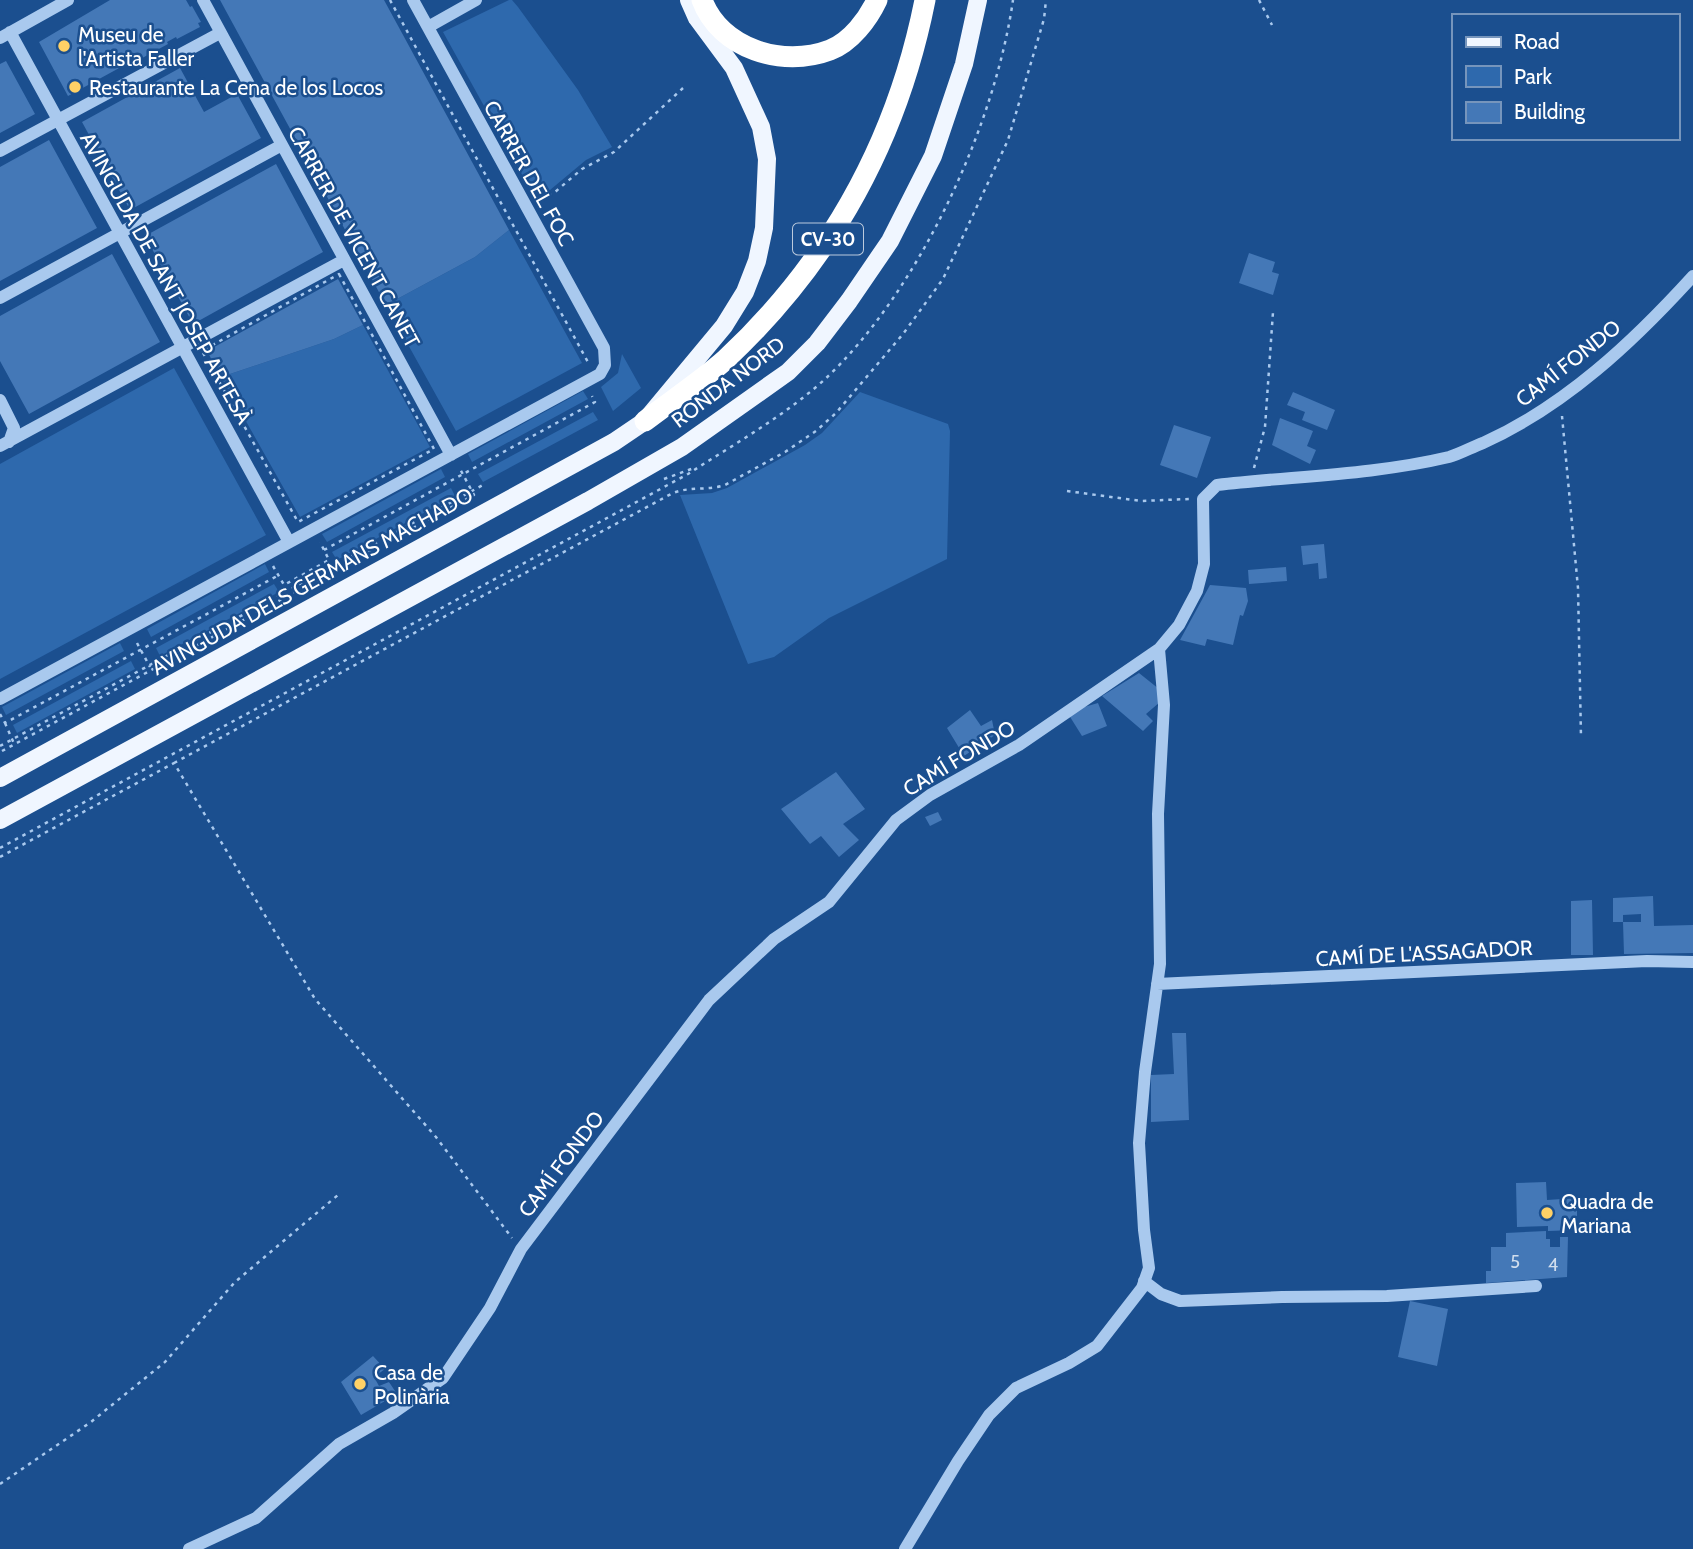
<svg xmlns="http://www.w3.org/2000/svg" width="1693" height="1549" viewBox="0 0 1693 1549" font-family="Cabin,sans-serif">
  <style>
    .green { fill: #2e69ad }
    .building { fill: #4478b7 }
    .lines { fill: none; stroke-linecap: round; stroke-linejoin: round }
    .path { stroke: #a9c9ee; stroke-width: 2.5; stroke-dasharray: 3.5 5; stroke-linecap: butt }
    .minor { stroke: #a9c9ee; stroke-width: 12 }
    .major { stroke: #f0f6ff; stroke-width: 18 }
    .highway { stroke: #fff; stroke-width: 21 }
    .poi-dot { fill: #ffd166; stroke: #1b4f8f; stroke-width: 2.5 }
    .labels { text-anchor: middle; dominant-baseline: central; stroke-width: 5; stroke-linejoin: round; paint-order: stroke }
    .number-label { font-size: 18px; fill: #d0dded }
    .shield { fill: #1b4f8f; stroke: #bbcadd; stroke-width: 2 }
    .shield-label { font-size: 19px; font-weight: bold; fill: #fff }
    .poi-label { font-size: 21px; fill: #fff; stroke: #1b4f8f; text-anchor: start }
    .street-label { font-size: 21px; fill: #fff; stroke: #1b4f8f }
  </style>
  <rect width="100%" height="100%" fill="#1b4f8f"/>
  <path class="green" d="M509,0H512L518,7L578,90L612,147L586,160L550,190L534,196L443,32Z
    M509,230L582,363L456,431L386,305L475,257Z
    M363,325L430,447L300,517L221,377L334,339Z
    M622,354L641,388L613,411L601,387L618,373Z
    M174,368L266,535L0,679V464Z
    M583,391L588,399L472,462L468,454Z
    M860,392L948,424L950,431L947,559L829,618L774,657L748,664L680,495L712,493L727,488L805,445L822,433Z
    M593,412L598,420L483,482L478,474Z
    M441,469L445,477L327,542L322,534Z
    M451,488L455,496L337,560L332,552Z
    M265,564L269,572L151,637L147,629Z
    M274,584L279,592L160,656L156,648Z
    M120,643L124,651L6,715L2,707Z
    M131,661L135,669L17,733L13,725Z"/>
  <path class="building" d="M110,0H186L190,7L192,6L201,22L198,23L200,27L177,39L176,37L167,42L168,44L133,63L132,61L68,96L39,42Z
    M220,0H384L509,230L475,257L386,305Z
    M6,61L35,114L0,133V64Z
    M180,68L204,112L237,94L261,138L130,210L82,122Z
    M49,140L97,228L0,281V167Z
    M276,164L323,252L193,324L145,236Z
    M1249,253L1275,262L1272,272L1279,274L1273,295L1239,283Z
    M112,254L160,342L29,414L0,361V316Z
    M338,279L363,325L334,339L221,377L207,351Z
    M1293,392L1335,410L1327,430L1302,420L1305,412L1287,405Z
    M1280,418L1313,431L1307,446L1316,450L1310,464L1272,445Z
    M1174,425L1211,437L1197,478L1160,465Z
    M1324,544L1327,578L1319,579L1318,563L1303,565L1301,546Z
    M1286,567L1287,581L1249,584L1248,570Z
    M1210,585L1246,588L1248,601L1243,616L1240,615L1233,645L1207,639L1205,646L1180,640Z
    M1139,673L1159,689L1160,702L1146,714L1153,721L1143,731L1102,696Z
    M1098,703L1107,726L1082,736L1067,712Z
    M970,710L981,726L992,720L995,735L964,756L947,728Z
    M836,772L865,809L843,824L859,840L839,857L821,836L810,844L781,809Z
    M938,812L942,820L930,826L925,817Z
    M1653,896L1654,926L1693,925V953L1624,954L1623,922H1641V914L1623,915V922H1613V898Z
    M1592,900L1593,955H1571V901Z
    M1172,1033H1186L1189,1120L1151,1122V1075L1174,1074Z
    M1546,1182L1547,1200L1577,1198V1230L1548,1231V1226L1517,1227L1516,1183Z
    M1546,1231V1239H1550V1247H1560V1237H1568L1567,1277L1486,1283V1271H1491V1247H1506V1233Z
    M1410,1301L1448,1309L1437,1366L1398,1357Z
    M373,1356L385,1369L374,1377L379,1386L389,1382L397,1394L361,1415L341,1382Z"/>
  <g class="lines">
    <path class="path" d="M390,0L589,364
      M1259,0L1272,25
      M541,200L555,192L582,169L614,152L683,88
      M339,274L434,449L298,522L202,351Z
      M1562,416L1578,588L1581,737
      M1254,468L1265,427L1273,312
      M664,479L694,468
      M1067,491L1141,501L1189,499
      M324,550L595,402L592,396
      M273,566L284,585L329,560L320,542
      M137,643L150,667
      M0,714L5,723L279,575
      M5,723L15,746
      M0,746L483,485
      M2,751L474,495L459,467
      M174,763L671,494C687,486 707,491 725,485L785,452L816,431L836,413L903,334L943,279L1008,140L1044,19L1046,0
      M0,848L688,474C734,444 783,417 824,380C918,293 995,126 1013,0
      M0,857L174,763L315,999L436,1137L512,1238
      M0,1484L91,1422L165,1362L235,1282L338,1195"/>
    <path class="minor" d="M203,0L451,455
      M428,27L476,0
      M10,32L289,542
      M0,38L68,0
      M0,151L220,33
      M0,298L282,145
      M0,400L14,428L9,442
      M0,446L344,260
      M0,699L600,374L605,365L604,348L413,0
      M1157,984L1647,961L1693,962
      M1144,1281L1161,1294L1180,1301L1282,1297L1387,1296L1536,1286
      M189,1549L256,1518L339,1444L393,1413L443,1378L490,1308L521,1249L709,1000L774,939L829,902L896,820L930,795L1019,745L1159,649L1179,625L1197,591L1204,564L1203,499L1217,485C1294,476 1373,475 1449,457C1460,454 1472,447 1483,443C1565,406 1633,342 1693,276
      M905,1549L958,1461L989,1415L1016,1388L1069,1363L1097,1346L1142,1288L1149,1268L1144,1230L1139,1143L1145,1072L1160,964L1158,814L1164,705L1159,649"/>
    <path class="major" d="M0,778L614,442L645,421L724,326L745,292L757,261L764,228L767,159L761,127L734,68L697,18L689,0
      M0,820L588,501L682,447L788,372L817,343L849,301L890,241L933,156L964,64L978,0"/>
    <path class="highway" d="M702,0C720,49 783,68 830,50C851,42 868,19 877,0
      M645,421C671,401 700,382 725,360C831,261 897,141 925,0"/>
  </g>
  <g class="poi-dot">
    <circle cx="64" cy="46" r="7"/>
    <circle cx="75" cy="87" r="7"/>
    <circle cx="1547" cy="1213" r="7"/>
    <circle cx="360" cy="1384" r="7"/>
  </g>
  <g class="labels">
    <g class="number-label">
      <text x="1515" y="1262">5</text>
      <text x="1553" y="1265">4</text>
    </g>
    <rect class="shield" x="793" y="223.5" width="70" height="31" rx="5"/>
    <g class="shield-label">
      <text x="828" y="239">CV-30</text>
    </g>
    <g class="poi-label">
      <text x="78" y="34">Museu de<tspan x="78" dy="24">l'Artista Faller</tspan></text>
      <text x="89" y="87">Restaurante La Cena de los Locos</text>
      <text x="1561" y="1201">Quadra de<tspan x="1561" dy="24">Mariana</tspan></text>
      <text x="374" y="1372">Casa de<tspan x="374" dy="24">Polinària</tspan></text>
    </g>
    <g class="street-label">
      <text transform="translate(529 173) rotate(61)">CARRER DEL FOC</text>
      <text transform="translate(354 237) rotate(61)">CARRER DE VICENT CANET</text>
      <text transform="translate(166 278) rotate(61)">AVINGUDA DE SANT JOSEP ARTESÀ</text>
      <text transform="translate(1568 363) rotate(-38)">CAMÍ FONDO</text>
      <text transform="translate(728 382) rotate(-37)">RONDA NORD</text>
      <text transform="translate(312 581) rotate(-29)">AVINGUDA DELS GERMANS MACHADO</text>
      <text transform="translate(959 758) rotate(-31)">CAMÍ FONDO</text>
      <text transform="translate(1424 953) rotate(-3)">CAMÍ DE L'ASSAGADOR</text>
      <text transform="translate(561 1164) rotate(-53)">CAMÍ FONDO</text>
    </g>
  </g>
  <rect x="1452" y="14" width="228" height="126" fill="#1b4f8f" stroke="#7695bc" stroke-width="2"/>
  <rect x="1466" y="37" width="35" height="10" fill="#f0f6ff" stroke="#7695bc" stroke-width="2"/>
  <text x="1514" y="49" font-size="21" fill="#ffffff">Road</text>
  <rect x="1466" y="66" width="35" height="21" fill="#2e69ad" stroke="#7695bc" stroke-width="2"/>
  <text x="1514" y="84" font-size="21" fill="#ffffff">Park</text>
  <rect x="1466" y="102" width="35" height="21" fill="#4478b7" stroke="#7695bc" stroke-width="2"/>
  <text x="1514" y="119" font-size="21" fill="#ffffff">Building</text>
</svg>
